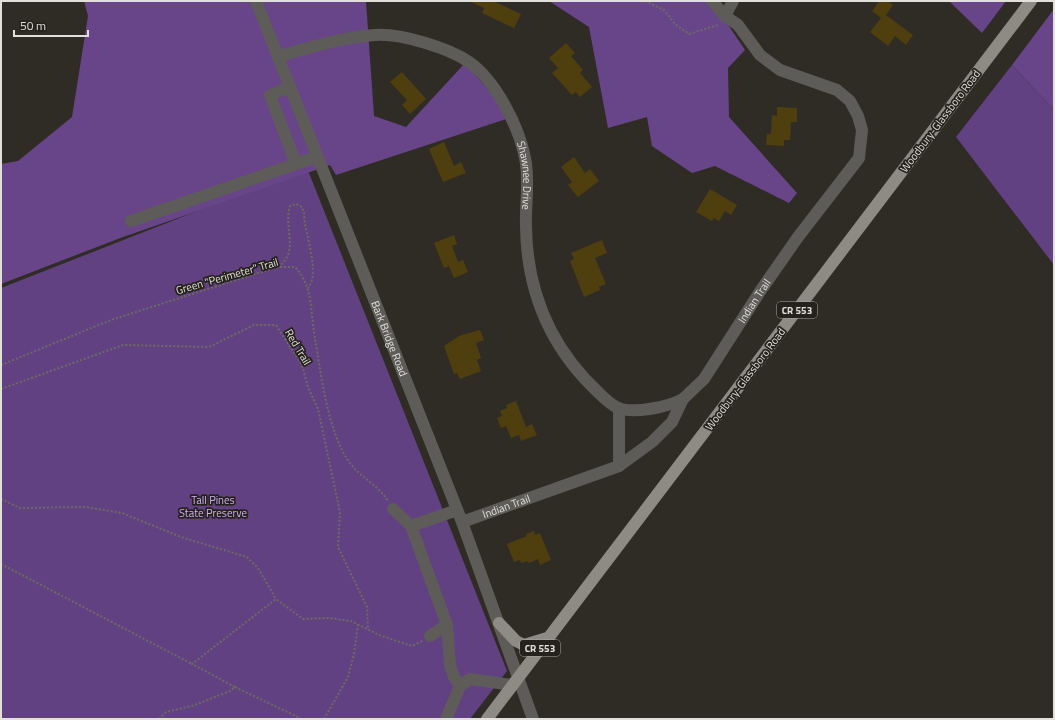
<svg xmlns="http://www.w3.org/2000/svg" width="1055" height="720" viewBox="0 0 1055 720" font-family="'Titillium Web',sans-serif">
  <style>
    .green { fill: #614181 }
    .forest { fill: #684589 }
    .building { fill: #4f3f0f }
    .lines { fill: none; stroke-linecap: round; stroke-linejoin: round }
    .path { stroke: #6d6b64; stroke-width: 2; stroke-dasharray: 2 2; stroke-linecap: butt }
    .minor { stroke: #5e5c59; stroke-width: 12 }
    .major { stroke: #8e8b84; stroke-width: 12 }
    .labels { text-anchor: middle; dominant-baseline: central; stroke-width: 3.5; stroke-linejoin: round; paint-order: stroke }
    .shield { fill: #25221c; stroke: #a9a7a2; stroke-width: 1 }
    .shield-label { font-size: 10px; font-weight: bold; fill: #e1e0db }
    .street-label { font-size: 11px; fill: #e1e0db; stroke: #25221c }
    .park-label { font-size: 11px; fill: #d4affd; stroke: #25221c }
  </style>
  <rect width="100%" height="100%" fill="#2f2c25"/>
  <path class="green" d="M1012,65L1054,110V265L956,137Z
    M307,168L507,671L470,719H1V288Z"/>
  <path class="forest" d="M84,1H366L374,116L406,127L465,63L512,117L336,175L330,165L123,237L1,284V164L18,161L72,117L88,16Z
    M549,1H712L745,50L728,68L729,117L797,193L789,203L715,166L692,173L652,146L647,117L608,128L589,27Z
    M949,1H1006L982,33Z
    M1054,9V110L1012,65Z"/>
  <path class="building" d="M469,1H493L521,14L514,28L482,13L484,8Z
    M879,1H888L893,5L886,15L913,35L906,45L895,36L888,46L870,32L881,18L872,11Z
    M566,43L575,53L571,56L583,70L580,73L592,87L580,97L576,92L572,95L552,73L558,68L549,58Z
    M402,72L426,99L410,114L402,105L407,100L390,82Z
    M777,107L797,108V122H791L790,140H784V146L766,145L767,134H771L772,115L777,116Z
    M444,142L454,166L461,162L466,173L443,182L429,149Z
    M574,157L585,173L590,169L599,181L578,197L568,185L572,182L561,167Z
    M710,189L737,205L731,215L725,211L719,221L714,218L712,221L696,212Z
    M454,235L457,244L452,246L458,262L463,260L468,272L454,278L449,266L444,268L434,243Z
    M602,240L607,253L595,258L606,284L599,287L600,290L584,297L570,261L574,259L571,253Z
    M480,330L484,340L476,343L481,358L477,360L481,371L460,379L457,373L454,374L444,346L459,336Z
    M516,401L526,427L532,424L537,435L521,441L519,435L511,438L506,426L501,428L497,418L502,416L500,411L507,408L506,405Z
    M534,531L535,535L540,533L551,560L540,565L538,559L529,563L528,561L521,563L520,560L514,562L507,544L527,536L526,534Z"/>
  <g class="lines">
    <path class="path" d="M645,1L664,10L675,24L689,34L718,25
      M278,267C300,252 283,227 290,206L296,204L302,207L304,213C304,233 321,272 308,288
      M1,365L111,320L277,267H295C314,288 310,312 315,338C321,374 328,434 350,463C361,478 378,485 388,501
      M1,389L123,345L209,347L254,325H276L302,365L308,387L318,409L340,512L338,547L367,607L368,630
      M1,499L20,508L85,507L122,513L181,537L247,557L258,568L276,599
      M1,564L192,664
      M235,687L302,719
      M159,719L166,712L192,706L230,691L235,687L192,664L276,599L303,619L328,618L351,621L379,635L412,646L422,641
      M324,719L348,677L354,654L358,625"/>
    <g class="minor">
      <path id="s1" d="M256,1L462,522L533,719"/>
      <path d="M712,1L725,16L733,1"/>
      <path id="s2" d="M279,56C310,48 342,37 375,35C400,33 449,48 469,62C496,81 519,127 525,158C530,181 525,204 526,227C527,292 551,349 600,394C605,399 612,405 618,408C634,414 668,407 683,399"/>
      <path d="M290,87L270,95L296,164L317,157"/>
      <path d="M131,221L296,164"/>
      <path d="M619,408V466"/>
      <path d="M393,509L411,526L447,625L450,665L454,677L460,686"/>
      <path id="s3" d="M462,522L619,466L652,442L672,422L683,399L704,379L761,290L798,237L859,158L862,130L858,116L850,101L837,90L780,70L760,55L738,25L725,16"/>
      <path d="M411,526L457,510"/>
      <path d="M430,636L447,625"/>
      <path d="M446,719L460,686L470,679L512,685"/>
    </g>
    <path class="major" d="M499,623L516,641L524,645L547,638
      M487,719L1031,1"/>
  </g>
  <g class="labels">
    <g class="shield">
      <rect x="777" y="302" width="40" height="16" rx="3"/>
      <rect x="520" y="640" width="40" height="16" rx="3"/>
    </g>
    <g class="shield-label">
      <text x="797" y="310">CR 553</text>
      <text x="540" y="648">CR 553</text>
    </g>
    <g class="street-label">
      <text transform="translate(940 121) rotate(-53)">Woodbury-Glassboro Road</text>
      <text stroke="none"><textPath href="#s2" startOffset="328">Shawnee Drive</textPath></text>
      <text transform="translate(227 276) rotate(-16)">Green "Perimeter" Trail</text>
      <text stroke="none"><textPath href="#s3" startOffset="383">Indian Trail</textPath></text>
      <text stroke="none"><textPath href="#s1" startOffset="363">Bark Bridge Road</textPath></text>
      <text transform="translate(298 347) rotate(59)">Red Trail</text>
      <text transform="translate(745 379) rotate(-53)">Woodbury-Glassboro Road</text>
      <text stroke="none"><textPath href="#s3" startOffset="47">Indian Trail</textPath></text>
    </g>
    <g class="park-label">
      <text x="213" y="500">Tall Pines<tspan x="213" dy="13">State Preserve</tspan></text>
    </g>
  </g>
  <rect width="1055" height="720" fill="none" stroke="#e1e0db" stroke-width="4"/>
  <path d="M14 30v6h74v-6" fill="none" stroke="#e1e0db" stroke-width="2"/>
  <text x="20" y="30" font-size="12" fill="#e1e0db" stroke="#25221c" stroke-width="3" paint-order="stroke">50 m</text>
</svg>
